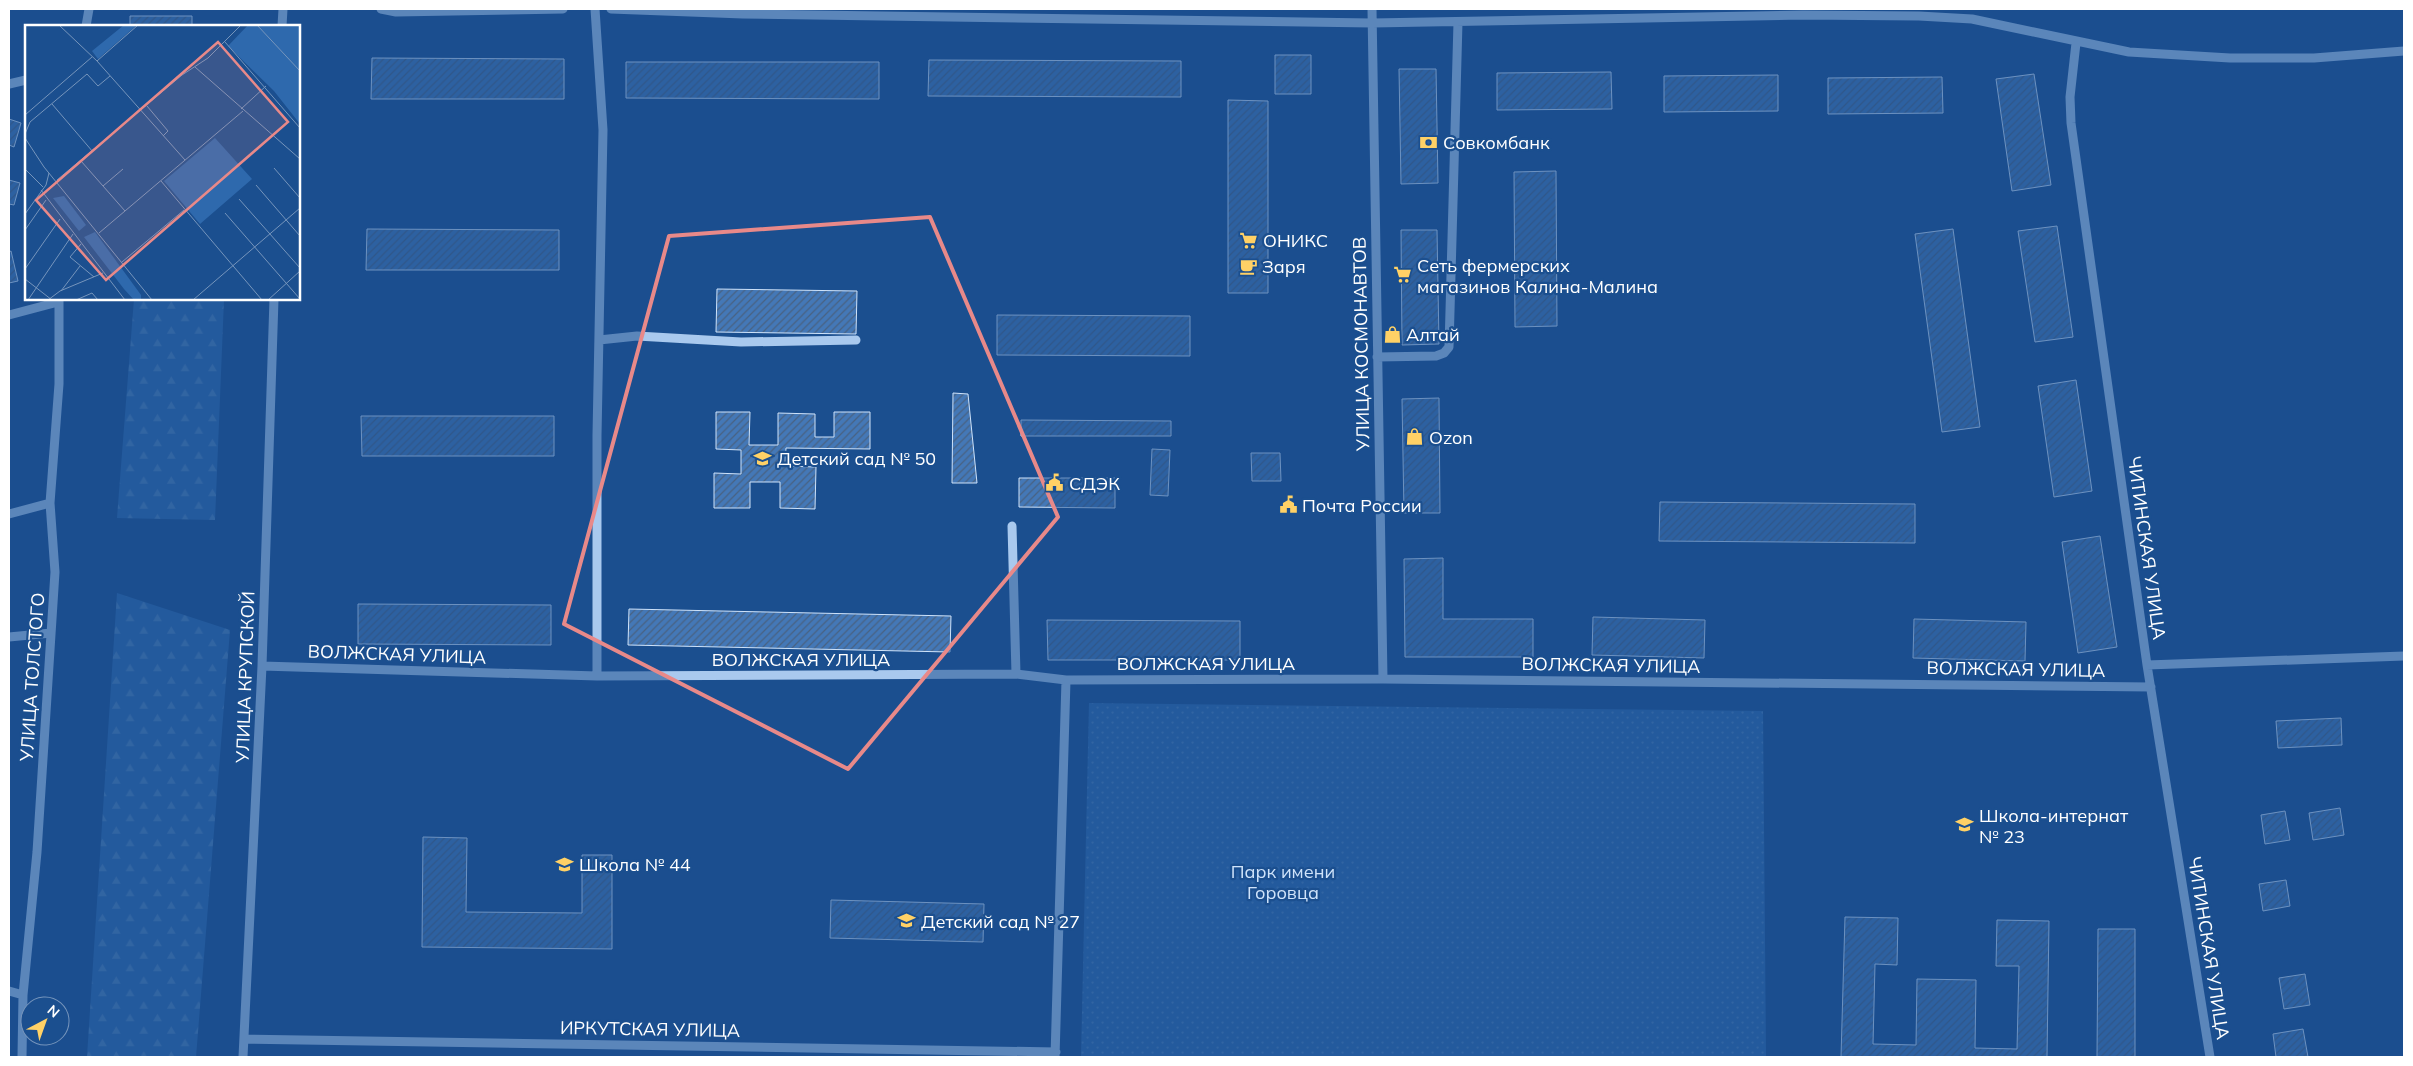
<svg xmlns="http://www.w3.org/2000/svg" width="2413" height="1066" viewBox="0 0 2413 1066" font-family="Mulish,sans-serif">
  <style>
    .forest { fill: url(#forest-firs) }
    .park { fill: url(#park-dots) }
    .building { fill: url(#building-hatch); stroke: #cfe3fa }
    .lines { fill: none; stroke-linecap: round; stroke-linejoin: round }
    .minor { stroke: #a9c9ee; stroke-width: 9 }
    .marked { fill: none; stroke: #e88989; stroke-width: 4; stroke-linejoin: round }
    .labels { text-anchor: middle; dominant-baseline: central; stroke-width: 4.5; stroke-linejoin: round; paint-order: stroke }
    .poi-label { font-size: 18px; fill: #fff; stroke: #1b4f8f; text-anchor: start }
    .street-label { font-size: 18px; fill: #fff; stroke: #1b4f8f }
    .park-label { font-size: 18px; fill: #cfe3fa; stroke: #1b4f8f }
    .inset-road { fill: none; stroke: #7695bc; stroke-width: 1 }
    .view { fill: #e88989; fill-opacity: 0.15; stroke: #e88989; stroke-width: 2.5 }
    .inset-edge { fill: none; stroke: #fff; stroke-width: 2.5 }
  </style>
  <defs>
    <pattern id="forest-firs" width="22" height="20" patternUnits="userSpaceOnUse" patternTransform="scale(1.25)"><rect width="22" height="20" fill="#2e69ad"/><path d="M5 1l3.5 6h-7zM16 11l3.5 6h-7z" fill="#4d80b9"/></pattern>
    <pattern id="park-dots" width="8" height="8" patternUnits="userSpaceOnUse" patternTransform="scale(1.25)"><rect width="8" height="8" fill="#2e69ad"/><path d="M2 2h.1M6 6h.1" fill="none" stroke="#4d80b9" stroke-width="1.8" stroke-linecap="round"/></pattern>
    <pattern id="building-hatch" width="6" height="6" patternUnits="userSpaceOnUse" patternTransform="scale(1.25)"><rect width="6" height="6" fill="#4478b7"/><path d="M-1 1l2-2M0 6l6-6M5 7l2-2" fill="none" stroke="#486282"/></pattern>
  </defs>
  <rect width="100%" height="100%" fill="#1b4f8f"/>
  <path class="forest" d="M134,299H224L215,520L117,518Z
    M117,593L230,630L196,1057H87Z"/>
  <path class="park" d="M1089,703L1763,711L1766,1057H1081Z"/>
  <path class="building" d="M130,16H192V26H130Z
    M1275,55H1311V94H1275Z
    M372,58L564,59V99H371Z
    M929,60L1181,61V97L928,96Z
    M626,62H879V99L626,98Z
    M1399,69H1436L1438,183L1401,184Z
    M1611,72L1612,109L1497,110V73Z
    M2034,74L2051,185L2012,191L1996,79Z
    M1778,75V111L1664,112V76Z
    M1942,77L1943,113L1828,114V78Z
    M1228,100L1268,101V293H1228Z
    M9,119L21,123L14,147L9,145Z
    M1556,171L1557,326L1515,327L1514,172Z
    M9,180L20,183L14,205L9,204Z
    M2057,226L2073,337L2035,342L2018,231Z
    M367,229L559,230V270H366Z
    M1953,229L1980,427L1942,432L1915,234Z
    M1401,230H1437L1439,344L1402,345Z
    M11,251L18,281L9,283V252Z
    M717,289L857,291L856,334L716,332Z
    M997,315L1190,316V356L997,355Z
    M2076,380L2092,491L2054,497L2038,386Z
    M953,393L968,394L977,483H952Z
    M1439,398L1440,513H1404L1402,399Z
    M716,412H750L749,445H778V413L815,414V437H834V412H870V449L786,448L785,466L816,467L815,509L780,508V482H750V508H714V473L741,474V450L716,449Z
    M361,416H554V456H362Z
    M1021,420L1171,421V436H1021Z
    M1152,449L1170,450L1168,496L1150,495Z
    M1251,453H1280L1281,481H1252Z
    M1019,478H1115V508L1019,507Z
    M1660,502L1915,504V543L1659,541Z
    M2100,536L2117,647L2078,653L2062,542Z
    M1443,558V619H1533V657H1405L1404,559Z
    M358,604L551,605V645L358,644Z
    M629,609L951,616L950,652L628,645Z
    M1593,617L1705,620L1704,658L1592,655Z
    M1914,619L2026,622L2025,661L1913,658Z
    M1047,620L1240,621V660H1048Z
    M2341,718L2342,745L2278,748L2276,721Z
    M2340,808L2344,835L2313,840L2309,813Z
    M2285,811L2290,840L2265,844L2261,815Z
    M423,837L467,838L466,912L582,913V855H612V949L422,947Z
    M2286,880L2290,906L2263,911L2259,884Z
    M831,900L984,904L983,942L830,938Z
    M1845,917L1898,918L1897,965L1875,964L1873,1044L1916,1045L1917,979L1976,980L1975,1048L2017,1049L2019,966H1996L1997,920L2049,921L2047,1057H1841Z
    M2098,929H2135V1057H2097Z
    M2305,974L2310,1005L2284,1009L2279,978Z
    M2303,1029L2308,1057H2276L2273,1034Z"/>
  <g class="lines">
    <path class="minor" d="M381,9L396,12L563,9
      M595,9L603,130L597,435V676
      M611,9L743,14L1372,23L1803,15L1919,16L1972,19L2129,52L2230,58H2314L2404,51
      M1372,9L1383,679
      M86,26L89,9
      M282,26L283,9
      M2076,43L2070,97L2071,123L2147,665L2210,1057
      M9,84L26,80
      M9,315L58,302
      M599,340L637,336L741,342L856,340
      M1377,357L1436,356L1444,353L1449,347L1458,22
      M9,514L50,503
      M1012,526L1016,674
      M9,637L51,633
      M2147,665L2404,656
      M262,666L597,676L1016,674L1066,680L1383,679L2151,687
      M9,991L23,995
      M244,1039L1056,1052
      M22,1057L23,995L37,852L55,572L50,503L59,384V299
      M243,1057L262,666L274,299
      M1055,1057L1066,680"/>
  </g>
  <path d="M0 0H2413V1066H0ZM930,217L1058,517L848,769L564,624L669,236Z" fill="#1b4f8f" fill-opacity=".55" fill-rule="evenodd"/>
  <path class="marked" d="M930,217L1058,517L848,769L564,624L669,236Z"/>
  <defs>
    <symbol id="bank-bare" viewBox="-9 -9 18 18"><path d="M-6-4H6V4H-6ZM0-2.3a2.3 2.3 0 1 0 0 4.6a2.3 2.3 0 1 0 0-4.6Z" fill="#ffd166" stroke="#1b4f8f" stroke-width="2.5" paint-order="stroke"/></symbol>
    <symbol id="supermarket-bare" viewBox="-9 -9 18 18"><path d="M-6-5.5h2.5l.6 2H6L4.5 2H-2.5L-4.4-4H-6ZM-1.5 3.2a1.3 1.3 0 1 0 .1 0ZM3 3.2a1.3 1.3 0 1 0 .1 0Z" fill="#ffd166" stroke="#1b4f8f" stroke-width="2.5" paint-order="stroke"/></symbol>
    <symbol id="cafe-bare" viewBox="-9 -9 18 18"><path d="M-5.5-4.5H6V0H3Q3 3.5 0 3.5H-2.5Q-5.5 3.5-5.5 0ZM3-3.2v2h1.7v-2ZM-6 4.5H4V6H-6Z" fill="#ffd166" stroke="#1b4f8f" stroke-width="2.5" paint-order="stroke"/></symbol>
    <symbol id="shop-bare" viewBox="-9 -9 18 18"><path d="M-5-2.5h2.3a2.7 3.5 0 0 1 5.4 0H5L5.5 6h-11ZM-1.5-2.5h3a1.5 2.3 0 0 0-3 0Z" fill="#ffd166" stroke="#1b4f8f" stroke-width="2.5" paint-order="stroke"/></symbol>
    <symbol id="school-bare" viewBox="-9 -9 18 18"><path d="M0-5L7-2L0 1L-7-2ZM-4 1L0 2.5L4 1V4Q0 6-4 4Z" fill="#ffd166" stroke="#1b4f8f" stroke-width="2.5" paint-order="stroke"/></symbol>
    <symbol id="civic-bare" viewBox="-9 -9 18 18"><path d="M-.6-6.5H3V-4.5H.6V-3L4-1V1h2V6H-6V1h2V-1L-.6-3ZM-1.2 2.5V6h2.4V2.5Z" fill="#ffd166" stroke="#1b4f8f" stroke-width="2.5" paint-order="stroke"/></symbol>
  </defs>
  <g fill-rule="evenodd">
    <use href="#bank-bare" x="1416" y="130" width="25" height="25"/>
    <use href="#supermarket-bare" x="1236" y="228" width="25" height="25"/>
    <use href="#cafe-bare" x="1236" y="254" width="25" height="25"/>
    <use href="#supermarket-bare" x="1390" y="262" width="25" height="25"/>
    <use href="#shop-bare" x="1380" y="322" width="25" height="25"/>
    <use href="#shop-bare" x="1402" y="424" width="25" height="25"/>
    <use href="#school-bare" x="750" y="446" width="25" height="25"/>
    <use href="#civic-bare" x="1042" y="470" width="25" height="25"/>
    <use href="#civic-bare" x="1276" y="492" width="25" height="25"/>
    <use href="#school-bare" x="1952" y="812" width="25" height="25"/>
    <use href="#school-bare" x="552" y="852" width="25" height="25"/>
    <use href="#school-bare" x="894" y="908" width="25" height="25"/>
  </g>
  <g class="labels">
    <g class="poi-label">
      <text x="1443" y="142">Совкомбанк</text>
      <text x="1263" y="240">ОНИКС</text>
      <text x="1417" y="265">Сеть фермерских<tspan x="1417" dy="21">магазинов Калина-Малина</tspan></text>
      <text x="1262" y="266">Заря</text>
      <text x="1406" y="334">Алтай</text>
      <text x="1429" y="437">Ozon</text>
      <text x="777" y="458">Детский сад № 50</text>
      <text x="1069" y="483">СДЭК</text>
      <text x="1302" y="505">Почта России</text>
      <text x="1979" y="815">Школа-интернат<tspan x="1979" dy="21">№ 23</tspan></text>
      <text x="579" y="864">Школа № 44</text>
      <text x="921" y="921">Детский сад № 27</text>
    </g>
    <g class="street-label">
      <text transform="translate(1361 344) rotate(-91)">УЛИЦА КОСМОНАВТОВ</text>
      <text transform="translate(2147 548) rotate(82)">ЧИТИНСКАЯ УЛИЦА</text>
      <text transform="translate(397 654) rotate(2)">ВОЛЖСКАЯ УЛИЦА</text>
      <text x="801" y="659">ВОЛЖСКАЯ УЛИЦА</text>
      <text x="1206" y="663">ВОЛЖСКАЯ УЛИЦА</text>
      <text transform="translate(1611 665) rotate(1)">ВОЛЖСКАЯ УЛИЦА</text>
      <text transform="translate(2016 669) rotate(1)">ВОЛЖСКАЯ УЛИЦА</text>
      <text transform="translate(32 677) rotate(-86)">УЛИЦА ТОЛСТОГО</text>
      <text transform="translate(245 677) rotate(-88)">УЛИЦА КРУПСКОЙ</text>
      <text transform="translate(2209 948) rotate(81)">ЧИТИНСКАЯ УЛИЦА</text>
      <text transform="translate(650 1029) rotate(1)">ИРКУТСКАЯ УЛИЦА</text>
    </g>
    <g class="park-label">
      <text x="1283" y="871">Парк имени<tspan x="1283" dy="21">Горовца</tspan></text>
    </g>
  </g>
  <g transform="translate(25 25)">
    <rect width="275" height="275" fill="#1b4f8f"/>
    <path d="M223,0H275V99L249,66L203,21Z" fill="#2e69ad"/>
    <path d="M39,171L61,200L54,206L28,173ZM70,207L116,270V275H109L99,264L59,212Z" fill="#2e69ad"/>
    <path d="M99,0H112L73,34L67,26ZM190,113L227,154L175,199L139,156Z" fill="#2e69ad"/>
    <path class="inset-road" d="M34,0L72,36L160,135M232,0L275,46M200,17L275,103M72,36L113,0M170,42L275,134M27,79L68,127M122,81L143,106L138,111M216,84L241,61M0,90L67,32M0,109L5,97L62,49L73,61L85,51M0,113L19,142L127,275M56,136L100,186M249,143L275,173M0,144L18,162M32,155L157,50L183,33L216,0M136,156L237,275M231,160L275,211M78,161L98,144M16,165L100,275M214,174L275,243M200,188L275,274M0,189L21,160L24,148M0,205L21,175M74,208L218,86M56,219L45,232L69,252M97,237L159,185M0,244L35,194M0,254L27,275M36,266L55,241M3,275L48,209M23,275L35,266L78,248M51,275L67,268L73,275M168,275L275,183M243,275L275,246"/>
    <path class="view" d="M193,17L263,97L81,255L11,175Z"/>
    <rect width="275" height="275" class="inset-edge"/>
  </g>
  <rect width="2413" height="1066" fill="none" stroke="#ffffff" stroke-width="20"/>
  <g transform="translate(45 1021) rotate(41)"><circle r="24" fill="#1b4f8f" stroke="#7695bc"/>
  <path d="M0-4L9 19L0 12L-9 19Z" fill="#ffd166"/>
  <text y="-8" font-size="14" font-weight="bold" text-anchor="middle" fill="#ffffff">N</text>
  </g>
</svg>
